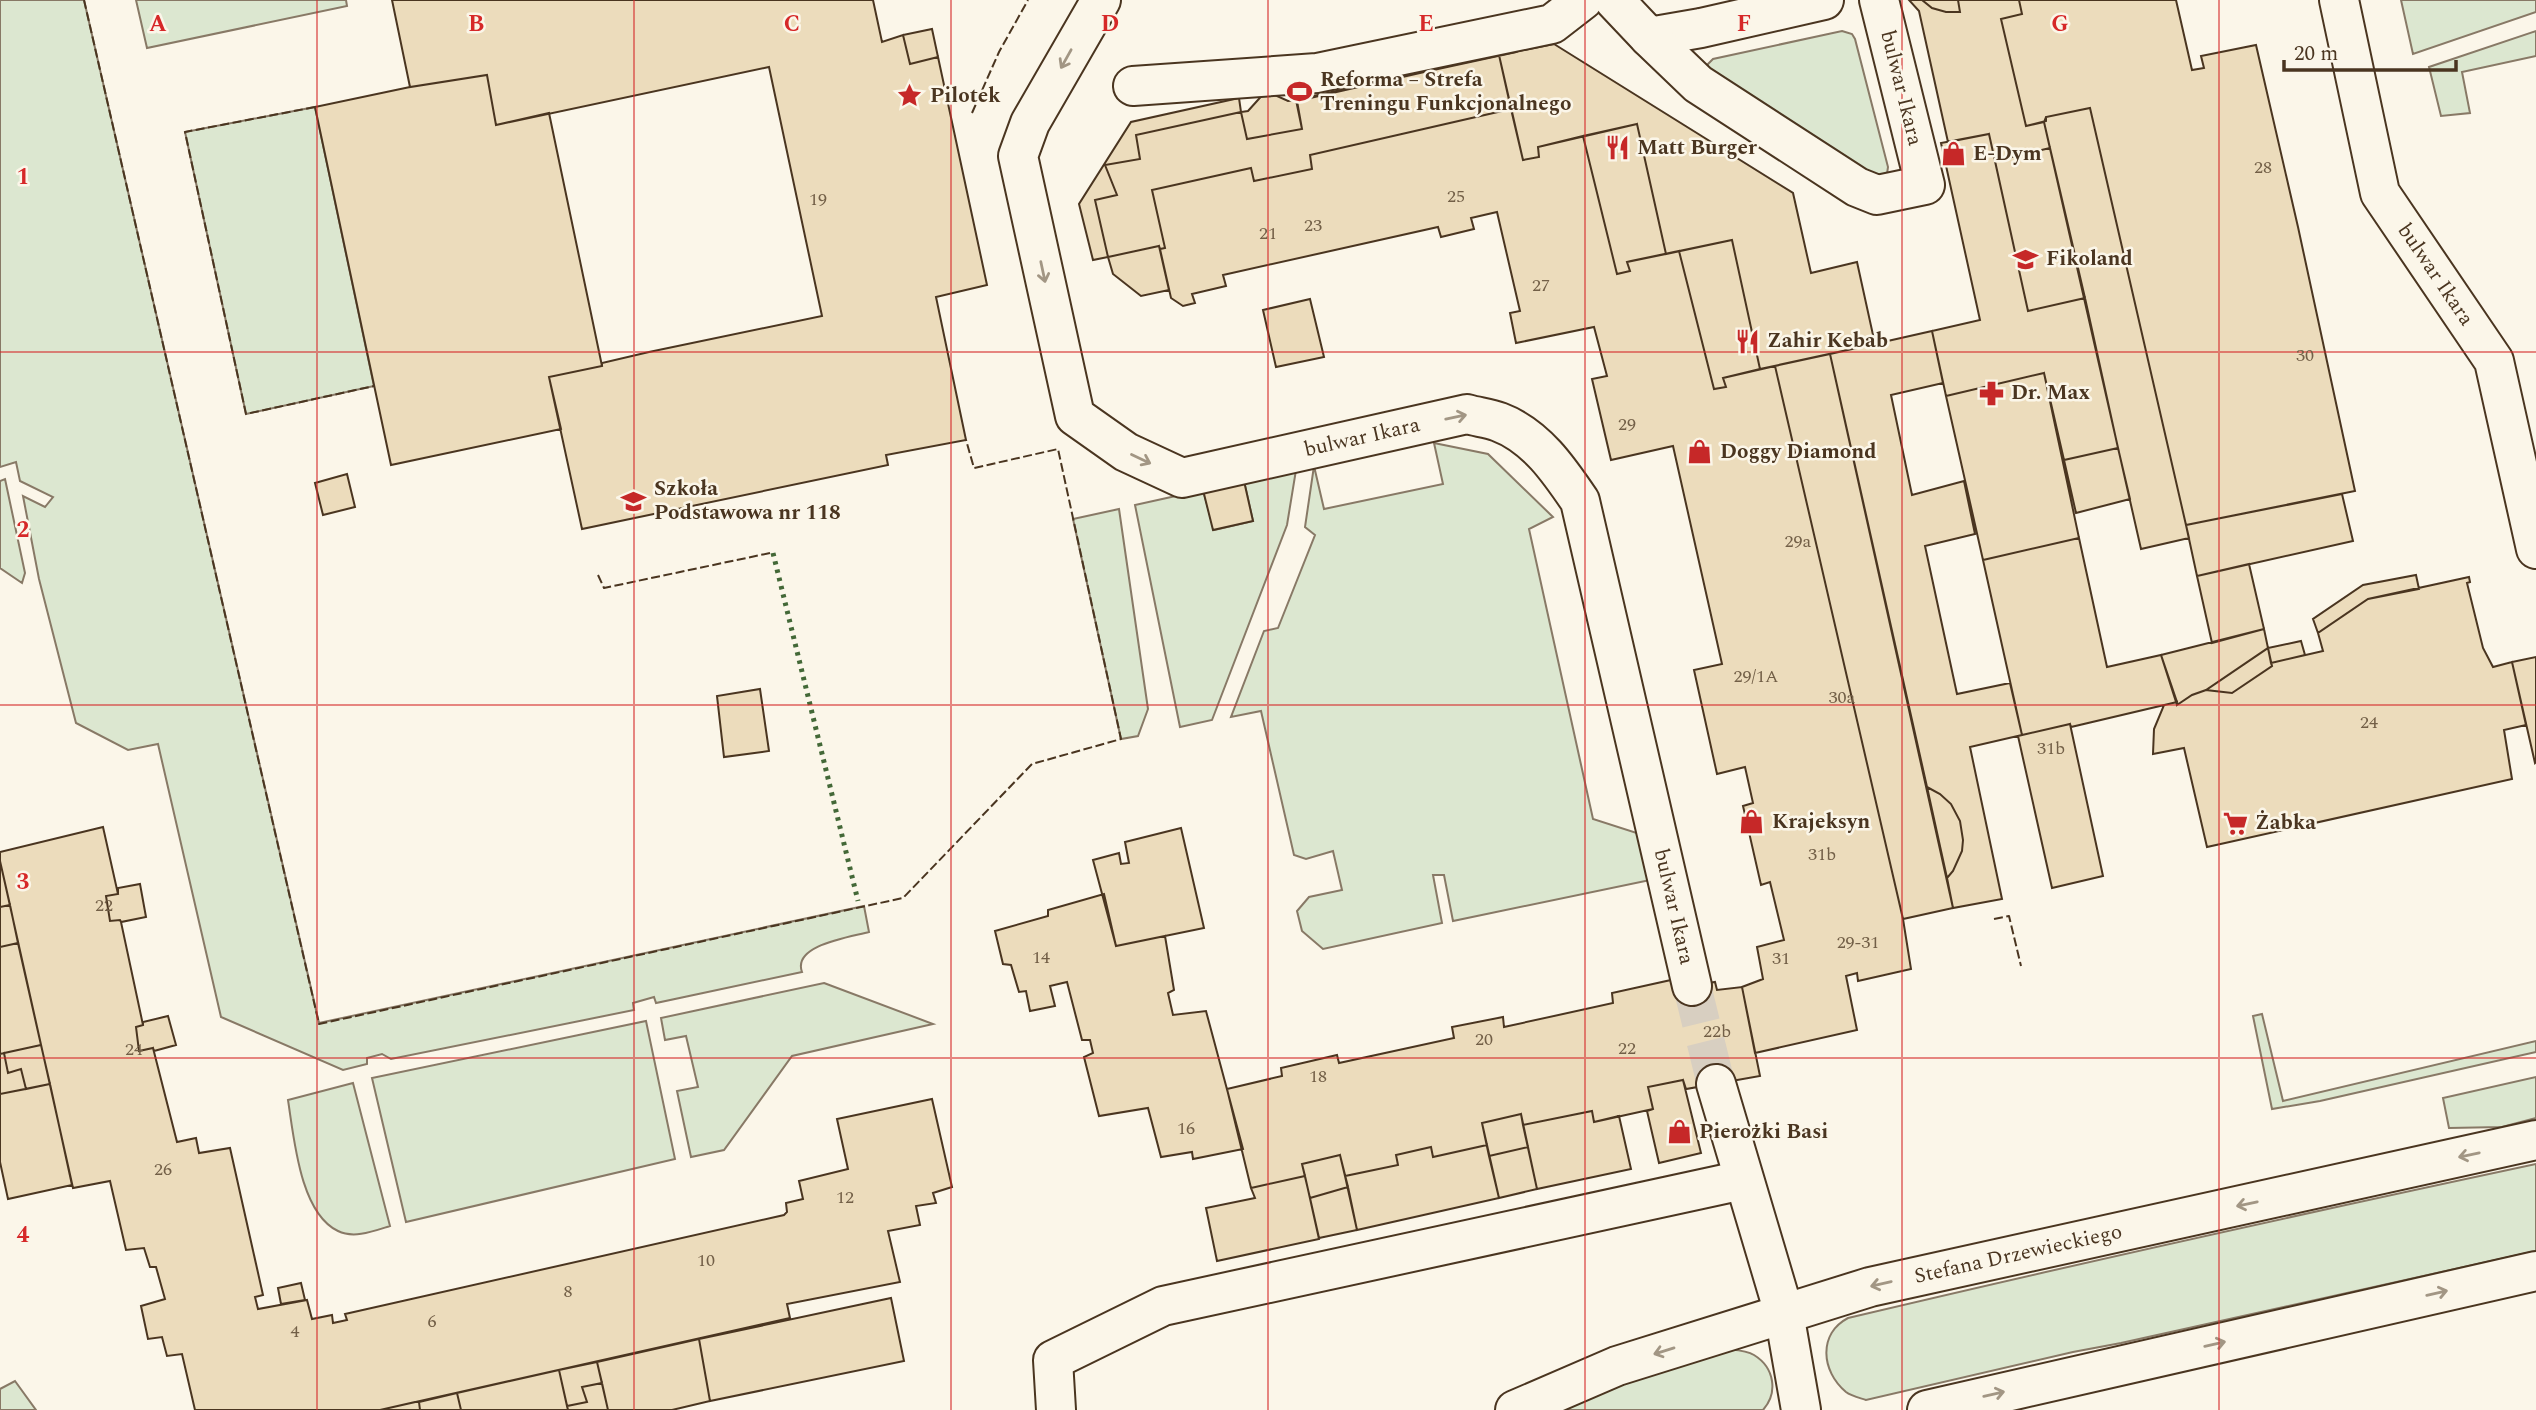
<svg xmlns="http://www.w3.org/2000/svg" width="2536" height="1410" viewBox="0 0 2536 1410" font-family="Spectral,serif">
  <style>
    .green { fill: #dce7d0; stroke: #887966; stroke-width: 2 }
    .building { fill: #ecdcbc; stroke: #4a3520; stroke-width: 2 }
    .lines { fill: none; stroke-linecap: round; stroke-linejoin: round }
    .minor-tunnel { stroke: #d8cfc1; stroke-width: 38; stroke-dasharray: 38 19; stroke-linecap: butt }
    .minor-casing { stroke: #4a3520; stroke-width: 42 }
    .minor { stroke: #fbf6e9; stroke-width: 38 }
    .hedge { stroke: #436837; stroke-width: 5; stroke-dasharray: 3.5 5; stroke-linecap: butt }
    .fence { stroke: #4a3520; stroke-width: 2; stroke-dasharray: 9 3.5; stroke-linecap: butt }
    .oneway { stroke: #a29684 }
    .grid { fill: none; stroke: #d62828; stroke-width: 2; stroke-opacity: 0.55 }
    .labels { text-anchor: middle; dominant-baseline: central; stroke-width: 5; stroke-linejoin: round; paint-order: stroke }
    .number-label { font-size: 18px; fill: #725f47 }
    .poi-label { font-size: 21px; font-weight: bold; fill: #4a3520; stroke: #fbf6e9; text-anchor: start }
    .street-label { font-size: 21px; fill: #4a3520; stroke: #fbf6e9 }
    .grid-label { font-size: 23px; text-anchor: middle; font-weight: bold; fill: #d62828; stroke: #fbf6e9; stroke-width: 5; stroke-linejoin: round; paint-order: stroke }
  </style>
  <rect width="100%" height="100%" fill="#fbf6e9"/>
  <path class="green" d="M0,0H84L319,1023L864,906L869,932C851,937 792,945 802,972L656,1003L654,997L633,1003L634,1010L391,1059L382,1054L367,1058V1064L343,1070L221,1017L158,744L128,750L76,723L39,579L23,496L45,507L53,497L20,481L16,462L0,467Z
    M136,0H346L347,6L147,48Z
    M2401,0H2536V12L2413,54Z
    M1842,31L1852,34L1855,39L1888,167L1887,174L1875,178L1708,70V64L1713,59Z
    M2536,31V56L2462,72L2470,113L2441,116L2429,67Z
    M315,107L374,386L246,414L185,132Z
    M1434,443L1488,454L1553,517L1529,529L1593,819L1643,835L1655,879L1453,921L1444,875H1433L1442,923L1323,949L1302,931L1297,911L1309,897L1342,890L1333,851L1306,859L1294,855L1261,711L1231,717L1264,631L1278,628L1315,535L1305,527L1314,466L1324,509L1443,484Z
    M1296,470L1287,525L1212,720L1180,727L1135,505L1203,490L1214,530L1253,521L1244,481Z
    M5,479L25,573L22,583L0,568V481Z
    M1119,509L1148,709L1138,736L1121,739L1073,519Z
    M824,983L933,1024L792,1056L724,1150L691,1157L677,1091L698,1087L686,1036L665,1040L661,1018Z
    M2262,1014L2283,1101L2536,1041V1052L2320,1101L2272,1109L2253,1016Z
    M646,1021L675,1159L406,1222L372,1078Z
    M2536,1077V1118L2502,1127L2449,1128L2443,1098Z
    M353,1083L390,1226C374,1231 354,1239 338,1231C300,1213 294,1138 288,1100Z
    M2536,1164V1251L2121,1343L2073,1352L1866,1400C1860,1398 1851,1396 1846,1392C1821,1371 1818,1334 1848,1318C2076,1264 2306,1213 2536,1164Z
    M1726,1349C1735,1350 1746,1350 1754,1355C1775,1368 1778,1393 1763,1410H1559L1651,1372Z
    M15,1381L36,1410H0V1389Z"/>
  <path class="building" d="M392,0H873L882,42L903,35L910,64L938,57L987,285L936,297L966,440L886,455L888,465L582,529L549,377L602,366V363L649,352L822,316L769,67L496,125L487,75L410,87Z
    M1909,0H1922L1932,8L1946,12H1960L1958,0H2019L2022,14L2001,19L2026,126L2044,122L2050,148L1995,161L1989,134L1948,142L1919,11Z
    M1922,0H1958L1960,12H1946L1932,8Z
    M2019,0H2176L2192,70L2204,68L2201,56L2256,45L2298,227L2355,491L2186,525L2090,108L2046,117V121L2026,126L2001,19L2022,14Z
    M932,29L938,57L910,64L903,35Z
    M1497,42L1516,52L1295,100L1293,87Z
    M1554,44L1793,193L1811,273L1857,262L1875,344L1760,369L1732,240L1666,254L1637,124L1538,147L1539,157L1523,160L1499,55Z
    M1499,55L1511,109L1310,155L1312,169L1254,181L1251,168L1152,190L1165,248L1160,249L1159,246L1108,257L1095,200L1117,195L1105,165L1140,159L1136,135L1241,112L1247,139L1302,129L1297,101Z
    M487,75L496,125L549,113L602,366L549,377L561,429L391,465L315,107L410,87Z
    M1266,91L1288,101L1296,100L1302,129L1247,139L1241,112L1248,111Z
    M1239,98L1241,112L1136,135L1140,159L1105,165L1117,195L1095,200L1108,257L1093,260L1079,204L1131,122Z
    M2090,108L2189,538L2141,549L2044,122L2046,117Z
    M1511,109L1523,160L1539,157L1538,147L1583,136L1617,274L1630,271L1627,262L1631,261L1679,251L1714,389L1726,387L1723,378L1775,366L1903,919L1911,969L1858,981L1857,973L1846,976L1857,1030L1755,1053L1742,987L1763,979L1757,947L1784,940L1770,882L1761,885L1743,806L1753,803L1745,767L1717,774L1694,670L1722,664L1673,446L1611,460L1592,379L1607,376L1594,327L1516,343L1510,313L1520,311L1497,212L1471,218L1474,229L1441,237L1438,227L1223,275L1226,286L1192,294L1195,303L1183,306L1171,298L1160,249L1165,248L1152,190L1251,168L1254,181L1312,169L1310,155Z
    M1637,124L1666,254L1627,262L1630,271L1617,274L1583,136Z
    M1989,134L2028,311L2085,298L2118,448L2064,460L2044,373L1946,396L1932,331L1980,320L1941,143Z
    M2050,148L2085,298L2028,311L1995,161Z
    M1732,240L1760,369L1723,378L1726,387L1714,389L1679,251Z
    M1159,246L1169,290L1141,296L1113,274L1108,257Z
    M1310,299L1324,357L1276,367L1263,310Z
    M1932,331L1943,383L1891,395L1912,495L1964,481L1975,534L1925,546L1957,694L2010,683L2022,735L1970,747L2002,899L1953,908L1947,878L1953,871L1962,851L1963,840L1960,821L1951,804L1940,794L1927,787L1830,354Z
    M1830,354L1953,908L1903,919L1775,366Z
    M2044,373L2079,538L1983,560L1946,396Z
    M2118,448L2130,499L2076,513L2064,460Z
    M347,474L355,507L323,515L315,483Z
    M1244,481L1253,521L1213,530L1203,490Z
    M2342,494L2353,541L2197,576L2186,525Z
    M2079,538L2107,667L2161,655L2177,702L2071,727L2070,724L2022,735L1983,560Z
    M2249,564L2264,629L2212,643L2197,576Z
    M2416,575L2419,589L2368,599L2318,633L2313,619L2363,585Z
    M2469,577L2470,582L2467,583L2483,648L2493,667L2512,662L2526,725L2504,730L2512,779L2207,847L2184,748L2153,754L2154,729L2164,705L2177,702V705L2192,695L2206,690L2232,693L2272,666L2271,663L2323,651L2318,633L2368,599Z
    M2264,629L2268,648L2206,690L2192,695L2177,705L2161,655Z
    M2301,641L2305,655L2271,663L2268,648Z
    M2268,648L2272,666L2232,693L2206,690Z
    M2536,657V762L2535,763L2512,662Z
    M760,689L769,751L724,757L717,696Z
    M2070,724L2103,876L2052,888L2018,736Z
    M1927,787L1940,794L1951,804L1960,821L1963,840L1962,851L1953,871L1947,878Z
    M103,827L118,894L106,896L110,921L120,920L121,922L143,1025L136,1027L139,1051L153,1048L177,1142L196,1138L199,1153L230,1148L263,1295L255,1297L258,1309L307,1300L312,1319L332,1315L333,1323L347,1320L345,1314L784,1215L787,1212L786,1203L803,1199L799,1181L848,1169L837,1119L932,1099L952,1187L933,1193L936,1203L916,1206L920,1225L888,1231L900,1282L787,1304L790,1318L380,1410H195L182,1354L167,1356L162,1337L148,1339L141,1306L165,1299L156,1267H150L144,1248L126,1250L110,1181L73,1188L0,861V852Z
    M1181,828L1204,928L1116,946L1093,860L1119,853L1121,864L1129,863L1125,842Z
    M0,861L10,905L0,907Z
    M140,884L146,917L121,922L120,920L110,921L106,896L118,894V888Z
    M1104,894L1116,946L1165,936L1174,990L1168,993L1173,1015L1206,1011L1243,1149L1193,1159L1192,1152L1161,1157L1148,1108L1099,1116L1084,1057L1093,1053L1090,1040H1082L1067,982L1050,986L1055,1006L1030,1011L1026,991L1019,992L1011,965L1003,964L995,931L1048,916V910Z
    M10,905L18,943L0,947V907Z
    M18,943L41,1045L0,1054V947Z
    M1671,980L1673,989L1715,982L1717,990L1742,987L1760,1076L1686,1089L1683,1080L1648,1087L1653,1109L1594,1122L1592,1111L1523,1125L1521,1114L1482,1123L1487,1145L1433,1157L1431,1147L1396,1155L1398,1165L1345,1176L1340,1155L1302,1164L1305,1176L1251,1188L1227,1089L1282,1076L1281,1068L1337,1055L1339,1063L1454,1038L1452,1027L1503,1017L1504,1027L1613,1003L1612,993Z
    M168,1016L176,1045L154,1051L153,1048L139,1051L136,1027L143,1025V1022Z
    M41,1045L50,1084L26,1089L21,1069L8,1073L4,1053Z
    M4,1053L8,1073L21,1069L26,1089L0,1094V1054Z
    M1683,1080L1701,1153L1659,1163L1647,1111L1653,1109L1648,1087Z
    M50,1084L72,1185L8,1199L0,1162V1094Z
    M1592,1111L1594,1122L1619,1116L1631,1169L1537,1189L1523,1125Z
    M1521,1114L1528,1147L1489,1156L1482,1123Z
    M1487,1145L1499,1198L1357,1230L1345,1176L1398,1165L1396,1155L1431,1147L1433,1157Z
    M1528,1147L1537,1189L1499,1198L1489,1156Z
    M1340,1155L1348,1187L1310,1198L1302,1164Z
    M1305,1176L1319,1239L1217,1261L1206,1208L1255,1198L1251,1188Z
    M1348,1187L1357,1230L1319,1238L1310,1198Z
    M301,1283L305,1300L281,1304L278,1288Z
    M891,1298L904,1361L710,1401L699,1339Z
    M699,1339L710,1401L672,1410H608L597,1362Z
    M597,1362L602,1383L582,1387L587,1402L567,1406L559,1370Z
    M559,1370L568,1410H461L457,1393Z
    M602,1383L608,1410H568L567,1406L587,1402L582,1387Z
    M457,1393L461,1410H420L419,1402Z
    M415,1402H419L420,1410H380Z"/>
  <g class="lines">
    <path class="minor-tunnel" d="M1692,986L1716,1084"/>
    <defs>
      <g id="minor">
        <path id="s1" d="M1101,0L1030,123L1018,156L1075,416L1126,452L1182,478L1467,414C1477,417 1489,418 1499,422C1536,436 1559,470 1580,501L1692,986"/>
        <path d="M1614,0L1649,37L1701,28L1824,0"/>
        <path id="s2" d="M2339,0L2380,193L2494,361L2536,549"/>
        <path d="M1649,37L1698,84L1857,187L1877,195L1925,185L1879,0"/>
        <path d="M1133,86L1317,73L1552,24L1583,0"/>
        <path d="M1716,1084L1784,1313L1801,1410"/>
        <path d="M1056,1410L1053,1360L1163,1306L1743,1180"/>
        <path id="s3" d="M1515,1410L1617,1366L1870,1287L2536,1140"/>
        <path d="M1927,1410L2536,1271"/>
      </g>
    </defs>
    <use href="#minor" class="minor-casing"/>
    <use href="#minor" class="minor"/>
    <path class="hedge" d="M773,553L858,901"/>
    <path class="fence" d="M84,0L319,1024L903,898L1032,764L1121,739L1058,449L974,468L966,440
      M315,107L185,132L246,414L374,386
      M972,113L999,52L1028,0
      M598,575L604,588L770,553
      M1994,919L2009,916L2021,966"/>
  </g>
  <defs><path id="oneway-shaft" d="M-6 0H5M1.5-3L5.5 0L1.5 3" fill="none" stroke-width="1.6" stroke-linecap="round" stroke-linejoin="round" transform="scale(1.75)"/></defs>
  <g class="oneway">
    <use href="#oneway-shaft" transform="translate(1066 59) rotate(119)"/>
    <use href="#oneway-shaft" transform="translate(1043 272) rotate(78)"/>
    <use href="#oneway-shaft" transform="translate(1456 417) rotate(-12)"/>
    <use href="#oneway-shaft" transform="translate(1141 459) rotate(25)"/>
    <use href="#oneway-shaft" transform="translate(2469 1155) rotate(168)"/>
    <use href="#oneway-shaft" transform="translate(2247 1204) rotate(168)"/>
    <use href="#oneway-shaft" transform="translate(1881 1284) rotate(167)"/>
    <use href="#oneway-shaft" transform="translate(2437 1293) rotate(-13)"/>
    <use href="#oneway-shaft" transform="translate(2215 1344) rotate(-13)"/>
    <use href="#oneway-shaft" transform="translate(1664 1351) rotate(163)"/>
    <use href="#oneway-shaft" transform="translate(1994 1394) rotate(-13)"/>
  </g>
  <path class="grid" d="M317,0V1410M634,0V1410M951,0V1410M1268,0V1410M1585,0V1410M1902,0V1410M2219,0V1410M0,352H2536M0,705H2536M0,1058H2536"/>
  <defs>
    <symbol id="stadium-bare" viewBox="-9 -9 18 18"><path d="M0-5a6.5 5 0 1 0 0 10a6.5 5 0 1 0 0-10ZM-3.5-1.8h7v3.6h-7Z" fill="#c62828" stroke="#fbf6e9" stroke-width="2.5" paint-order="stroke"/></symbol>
    <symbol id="sight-bare" viewBox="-9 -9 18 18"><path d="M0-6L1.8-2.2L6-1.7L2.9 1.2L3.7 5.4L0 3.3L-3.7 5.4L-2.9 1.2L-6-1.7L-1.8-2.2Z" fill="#c62828" stroke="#fbf6e9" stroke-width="2.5" paint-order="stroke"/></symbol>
    <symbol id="restaurant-bare" viewBox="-9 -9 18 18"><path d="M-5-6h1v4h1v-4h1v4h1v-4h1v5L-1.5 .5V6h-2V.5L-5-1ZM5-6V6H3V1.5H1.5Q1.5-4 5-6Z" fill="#c62828" stroke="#fbf6e9" stroke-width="2.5" paint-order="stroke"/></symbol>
    <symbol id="shop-bare" viewBox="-9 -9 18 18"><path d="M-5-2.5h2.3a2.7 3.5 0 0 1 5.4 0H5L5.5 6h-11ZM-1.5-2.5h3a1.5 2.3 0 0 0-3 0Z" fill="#c62828" stroke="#fbf6e9" stroke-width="2.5" paint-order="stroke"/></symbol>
    <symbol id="school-bare" viewBox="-9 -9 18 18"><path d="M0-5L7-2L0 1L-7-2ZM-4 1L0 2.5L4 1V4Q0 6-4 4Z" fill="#c62828" stroke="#fbf6e9" stroke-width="2.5" paint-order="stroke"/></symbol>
    <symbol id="pharmacy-bare" viewBox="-9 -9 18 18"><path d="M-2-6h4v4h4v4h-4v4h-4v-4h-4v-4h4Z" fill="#c62828" stroke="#fbf6e9" stroke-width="2.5" paint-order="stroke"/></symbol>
    <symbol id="supermarket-bare" viewBox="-9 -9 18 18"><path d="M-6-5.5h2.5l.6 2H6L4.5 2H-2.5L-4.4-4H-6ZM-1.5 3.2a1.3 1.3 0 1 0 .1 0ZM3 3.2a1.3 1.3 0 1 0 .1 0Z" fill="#c62828" stroke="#fbf6e9" stroke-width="2.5" paint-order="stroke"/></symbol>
  </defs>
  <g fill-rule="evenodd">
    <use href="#stadium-bare" x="1282" y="74" width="35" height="35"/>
    <use href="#sight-bare" x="892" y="78" width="35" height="35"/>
    <use href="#restaurant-bare" x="1600" y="130" width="35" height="35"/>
    <use href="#shop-bare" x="1936" y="136" width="35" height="35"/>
    <use href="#school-bare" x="2008" y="242" width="35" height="35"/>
    <use href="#restaurant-bare" x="1730" y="324" width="35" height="35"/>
    <use href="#pharmacy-bare" x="1974" y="376" width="35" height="35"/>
    <use href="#shop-bare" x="1682" y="434" width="35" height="35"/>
    <use href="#school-bare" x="616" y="484" width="35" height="35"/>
    <use href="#shop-bare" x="1734" y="804" width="35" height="35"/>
    <use href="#supermarket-bare" x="2218" y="806" width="35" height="35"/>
    <use href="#shop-bare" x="1662" y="1114" width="35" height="35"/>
  </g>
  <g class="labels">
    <g class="number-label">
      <text x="2263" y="167">28</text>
      <text x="1456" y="196">25</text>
      <text x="818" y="199">19</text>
      <text x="1313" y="225">23</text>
      <text x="1268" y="233">21</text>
      <text x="1541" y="285">27</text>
      <text x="2305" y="355">30</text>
      <text x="1627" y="424">29</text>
      <text x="1798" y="541">29a</text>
      <text x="1756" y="676">29/1A</text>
      <text x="1842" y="697">30a</text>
      <text x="2369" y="722">24</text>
      <text x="2051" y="748">31b</text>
      <text x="1822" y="854">31b</text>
      <text x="104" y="905">22</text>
      <text x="1858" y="942">29-31</text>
      <text x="1041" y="957">14</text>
      <text x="1781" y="958">31</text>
      <text x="1717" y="1031">22b</text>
      <text x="1484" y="1039">20</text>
      <text x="1627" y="1048">22</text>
      <text x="134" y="1049">24</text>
      <text x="1318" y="1076">18</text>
      <text x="1186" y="1128">16</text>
      <text x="163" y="1169">26</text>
      <text x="845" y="1197">12</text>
      <text x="706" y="1260">10</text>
      <text x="568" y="1291">8</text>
      <text x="432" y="1321">6</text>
      <text x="295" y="1331">4</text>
    </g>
    <g class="poi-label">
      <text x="1320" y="80">Reforma – Strefa<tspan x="1320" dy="24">Treningu Funkcjonalnego</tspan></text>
      <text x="930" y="96">Pilotek</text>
      <text x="1637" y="148">Matt Burger</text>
      <text x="1973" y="154">E-Dym</text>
      <text x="2046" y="259">Fikoland</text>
      <text x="1767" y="341">Zahir Kebab</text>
      <text x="2011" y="393">Dr. Max</text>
      <text x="1720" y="452">Doggy Diamond</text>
      <text x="654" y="489">Szkoła<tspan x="654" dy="24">Podstawowa nr 118</tspan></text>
      <text x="1772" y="822">Krajeksyn</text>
      <text x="2255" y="823">Żabka</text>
      <text x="1699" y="1132">Pierożki Basi</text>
    </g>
    <g class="street-label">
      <text transform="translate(1901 88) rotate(76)">bulwar Ikara</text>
      <text stroke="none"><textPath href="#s2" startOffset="296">bulwar Ikara</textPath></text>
      <text stroke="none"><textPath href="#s1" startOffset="752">bulwar Ikara</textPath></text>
      <text stroke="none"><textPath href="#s1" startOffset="1424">bulwar Ikara</textPath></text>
      <text stroke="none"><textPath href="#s3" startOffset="528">Stefana Drzewieckiego</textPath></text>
    </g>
  </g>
  <g class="grid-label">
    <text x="158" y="31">A</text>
    <text x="476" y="31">B</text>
    <text x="792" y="31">C</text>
    <text x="1110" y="31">D</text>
    <text x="1426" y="31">E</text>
    <text x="1744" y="31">F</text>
    <text x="2060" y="31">G</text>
    <text x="23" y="184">1</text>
    <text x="23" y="537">2</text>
    <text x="23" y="889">3</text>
    <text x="23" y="1242">4</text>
  </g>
  <path d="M2284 60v10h172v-10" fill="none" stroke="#4a3520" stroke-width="3.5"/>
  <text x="2294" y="60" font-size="21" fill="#4a3520" stroke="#fbf6e9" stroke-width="5" paint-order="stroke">20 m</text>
</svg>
